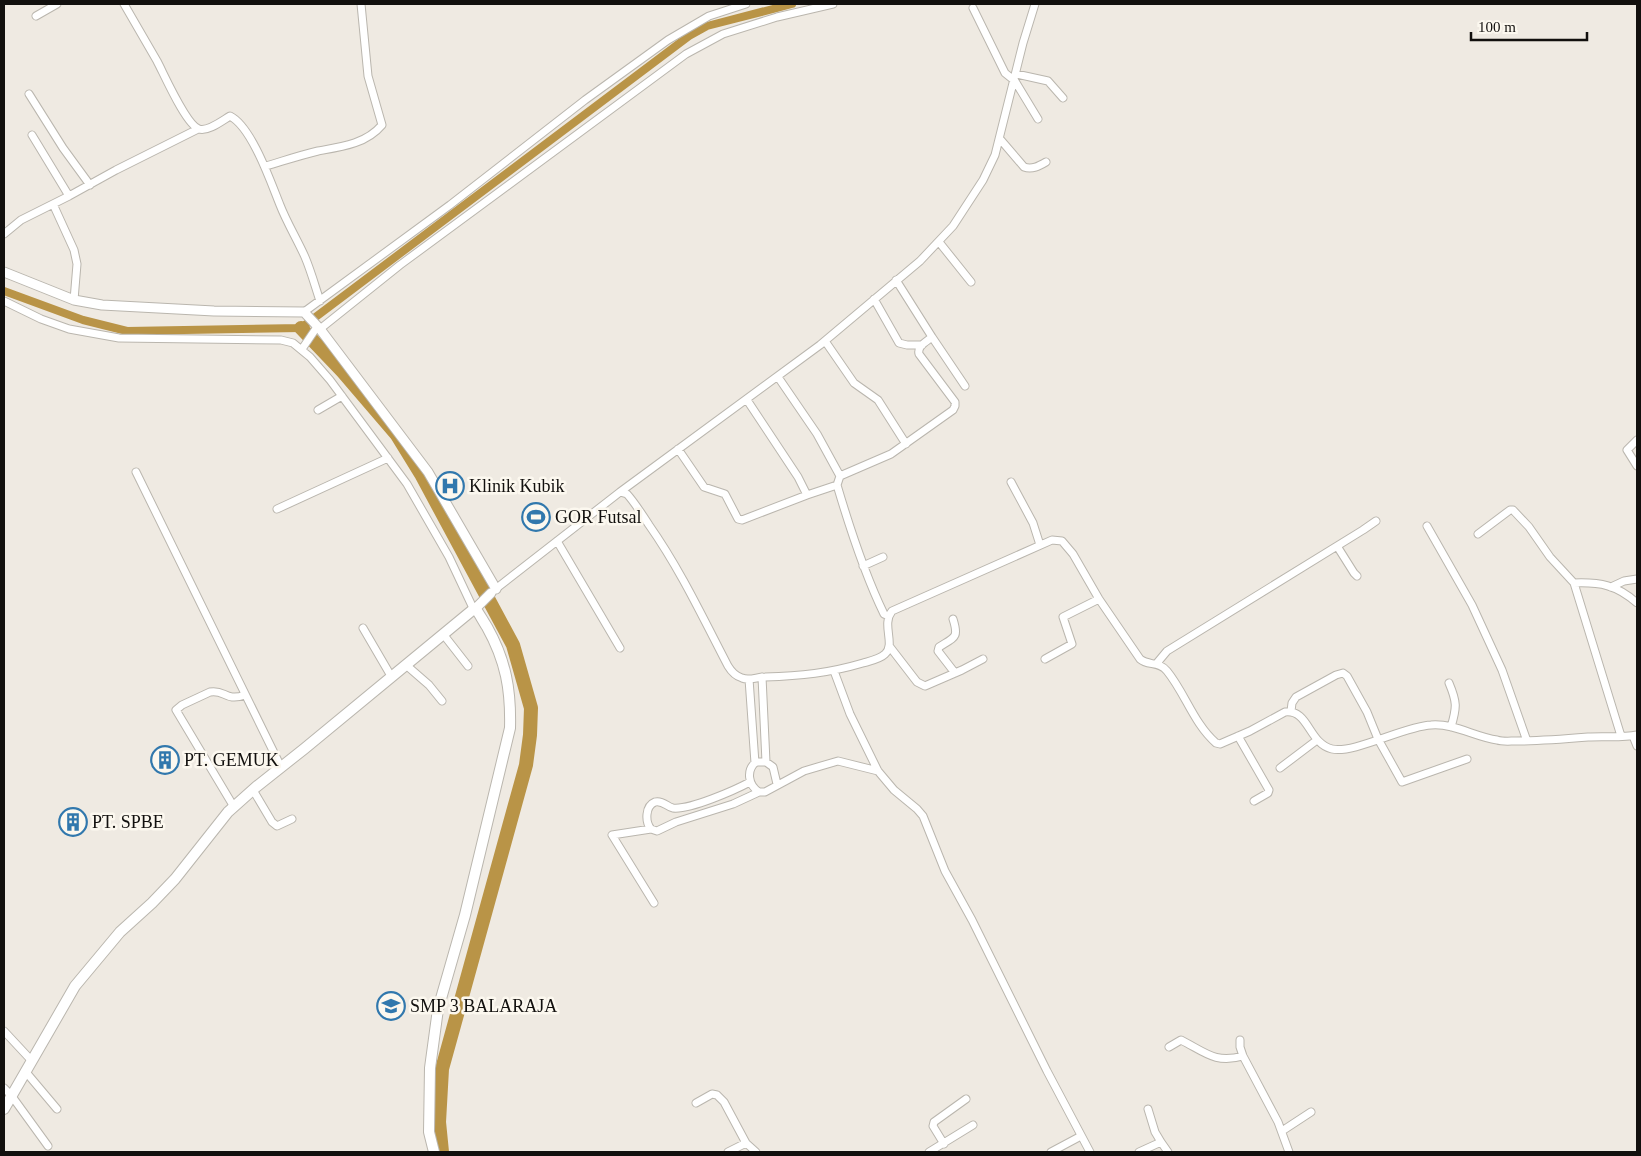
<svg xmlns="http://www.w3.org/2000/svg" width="1641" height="1156" viewBox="0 0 1641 1156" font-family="'Times New Roman',serif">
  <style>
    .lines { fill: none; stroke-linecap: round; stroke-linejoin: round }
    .canal { stroke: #b99447; stroke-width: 8 }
    .river { stroke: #b99447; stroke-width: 14 }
    .minor-casing { stroke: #bab6ae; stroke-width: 9 }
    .tertiary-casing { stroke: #bab6ae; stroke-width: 11 }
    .secondary-casing { stroke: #bab6ae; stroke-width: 12 }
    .minor { stroke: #fff; stroke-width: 7 }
    .tertiary { stroke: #fff; stroke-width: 9 }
    .secondary { stroke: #fff; stroke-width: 10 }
    .labels { text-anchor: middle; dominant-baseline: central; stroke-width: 5; stroke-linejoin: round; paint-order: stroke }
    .poi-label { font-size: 18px; fill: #12100e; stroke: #fcf8ef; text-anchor: start }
  </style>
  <rect width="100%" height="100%" fill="#efeae2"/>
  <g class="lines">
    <path class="canal" d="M4,291L83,320L127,331L301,328L689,36L707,26L792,4"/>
    <path class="river" d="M301,328L343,372L397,435L421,474L513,645L531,708L530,735L526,765L442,1069L439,1122L442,1152"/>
    <defs>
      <path id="minor" d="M124,4C135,23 146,42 157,61C164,74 186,125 199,129C208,132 223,120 230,116C252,127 271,183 280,205C287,223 297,239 305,257C311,271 315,286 320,301
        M973,8L1005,73L1015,81L1038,119
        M36,16L57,4
        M1016,74L1048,81L1063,98
        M29,94L63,148L90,185
        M1000,139L1024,167C1032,170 1039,166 1046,162
        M266,166C283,161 301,155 318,151C341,147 366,144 382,125L368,76L361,4
        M69,196L116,170L198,129
        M53,204L74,250L77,264L74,300
        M4,234L21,220L69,196L32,135
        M939,242L971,282
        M874,299L899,343L907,345H922
        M4,301L41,319L69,329L119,338L281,340L293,343L310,357L330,380L407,484L449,557L473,608
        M304,312L450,205L585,100L668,40L709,16L746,4
        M320,329L400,265L686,54L723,34L777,17L833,4
        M932,337L965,386
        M825,341L854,383L878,400L906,444
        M302,349L317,327
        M778,377L817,434L840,476L837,485C850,529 864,573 884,614L889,616
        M747,400L798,477L807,495L837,485
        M318,410L342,396
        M1637,440L1627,450L1637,466
        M678,449L704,487L725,494L738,519L742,520L807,495
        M136,472L281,767
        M840,476L891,454L953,410L955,406V402L919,354C917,346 926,342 932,337L896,280
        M1011,482L1033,523L1040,545
        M620,492L820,345L920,261L953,226L983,180L995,155L1023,43L1035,4
        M277,509L388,458
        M1427,526L1472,605L1502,670L1527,741
        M1478,534L1510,510H1513L1529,527L1550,557L1574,583C1600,582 1617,585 1637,603
        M557,541L620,648
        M1337,546L1354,573L1357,576
        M863,566L883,557
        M1574,583L1621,736
        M1611,587L1624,581L1637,579
        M493,591L620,492L627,494C635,503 642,514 649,525C680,569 703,618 728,666C731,671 735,676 742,678C749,681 757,677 765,677C801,676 829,673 863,663C870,661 880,659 885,654C896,644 881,625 892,611L1052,540L1062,541L1073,554L1099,599L1140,659C1148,666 1159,661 1167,671C1185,693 1194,724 1216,743L1220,744L1250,731L1285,712C1309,709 1308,743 1332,749C1354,754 1405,726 1431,725C1454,723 1475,737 1497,740C1503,742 1510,741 1516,741C1540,741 1564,739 1588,737C1604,736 1622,738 1637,735
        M953,619C959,638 955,637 939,647L938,651L955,673
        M363,628L391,676
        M443,634L468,666
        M890,647L917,682L925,686L962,670L983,659
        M1045,659L1072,644L1063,617L1099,599
        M1157,663L1167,651L1363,530L1376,521
        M406,665L429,685L442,701
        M834,671L850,714L878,771L894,790L917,809L923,816L945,871L972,920L1047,1071L1090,1152
        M762,677L766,762
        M749,679L755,763
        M1449,683C1457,702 1457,707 1451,727
        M1291,711L1292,703L1296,697L1336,675L1343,673L1347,676L1367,712L1378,739L1402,782L1467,759
        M1238,736L1269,790L1268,793L1254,801
        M1633,736L1637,746
        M1280,768L1317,740
        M253,790L272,822L277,826L292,819
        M759,792C748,785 746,770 756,762H766L773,767L777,784
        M234,807L176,710L182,705L210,692C225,689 225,702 245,695
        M651,829C645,822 645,806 655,802C663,800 667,807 673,808C690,810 735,790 750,782
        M654,903L612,835L651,829L657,831L676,822L733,804L759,792H765L804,771L838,761L878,771
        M4,1031L31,1060
        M1240,1040V1047L1243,1056L1278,1122L1289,1152
        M1169,1047L1181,1040C1205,1052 1215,1064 1243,1056
        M25,1071L57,1109
        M4,1088L11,1095L48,1146
        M696,1103L712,1094L717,1095L724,1102L746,1143L756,1152
        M1148,1109L1155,1132L1161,1142
        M1282,1131L1311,1112
        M944,1144L933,1126L934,1122L966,1099
        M728,1152L746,1143
        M929,1152L973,1125
        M1051,1152L1081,1136
        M1139,1152L1161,1142L1168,1152"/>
      <path id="tertiary" d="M4,272L74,300L102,305L214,311L304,312L320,329L428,472L496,589
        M476,608L491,593"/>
      <path id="secondary" d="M4,1109L75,986L120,932L152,903L175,879L228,812L256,787L304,749L475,608C479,613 483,621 487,627C506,661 511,690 510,728L465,915L438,1009L430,1068L429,1132L434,1152"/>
    </defs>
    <use href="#minor" class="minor-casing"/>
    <use href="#tertiary" class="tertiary-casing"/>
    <use href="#secondary" class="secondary-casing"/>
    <use href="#minor" class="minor"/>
    <use href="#tertiary" class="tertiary"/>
    <use href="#secondary" class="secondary"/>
  </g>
  <defs>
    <symbol id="hospital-ring" viewBox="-11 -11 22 22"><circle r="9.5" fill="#fcf8ef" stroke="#3178ad" stroke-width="1.5"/><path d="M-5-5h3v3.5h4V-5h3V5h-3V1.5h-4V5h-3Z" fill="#3178ad"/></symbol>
    <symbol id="stadium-ring" viewBox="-11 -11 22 22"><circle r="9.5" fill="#fcf8ef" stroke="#3178ad" stroke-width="1.5"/><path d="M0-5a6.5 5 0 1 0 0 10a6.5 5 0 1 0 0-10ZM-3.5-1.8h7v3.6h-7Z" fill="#3178ad"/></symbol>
    <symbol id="building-ring" viewBox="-11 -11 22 22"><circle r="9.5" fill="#fcf8ef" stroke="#3178ad" stroke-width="1.5"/><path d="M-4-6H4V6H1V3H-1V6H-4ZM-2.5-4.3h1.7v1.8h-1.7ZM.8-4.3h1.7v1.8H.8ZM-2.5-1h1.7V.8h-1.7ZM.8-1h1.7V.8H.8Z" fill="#3178ad"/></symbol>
    <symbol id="school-ring" viewBox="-11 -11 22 22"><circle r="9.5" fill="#fcf8ef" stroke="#3178ad" stroke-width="1.5"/><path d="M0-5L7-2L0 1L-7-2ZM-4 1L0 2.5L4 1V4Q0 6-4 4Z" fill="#3178ad"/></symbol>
  </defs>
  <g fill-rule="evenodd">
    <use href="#hospital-ring" x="434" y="470" width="32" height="32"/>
    <use href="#stadium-ring" x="520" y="501" width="32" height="32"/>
    <use href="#building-ring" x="149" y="744" width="32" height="32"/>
    <use href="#building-ring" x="57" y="806" width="32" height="32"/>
    <use href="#school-ring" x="375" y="990" width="32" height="32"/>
  </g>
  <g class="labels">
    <g class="poi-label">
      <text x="469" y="486">Klinik Kubik</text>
      <text x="555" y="517">GOR Futsal</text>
      <text x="184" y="760">PT. GEMUK</text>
      <text x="92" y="822">PT. SPBE</text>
      <text x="410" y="1006">SMP 3 BALARAJA</text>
    </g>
  </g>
  <rect width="1641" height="1156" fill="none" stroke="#12100e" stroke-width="10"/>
  <path d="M1471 32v8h116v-8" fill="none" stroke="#12100e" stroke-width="2.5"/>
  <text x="1478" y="32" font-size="15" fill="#12100e" stroke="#fcf8ef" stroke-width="4" paint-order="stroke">100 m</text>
</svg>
